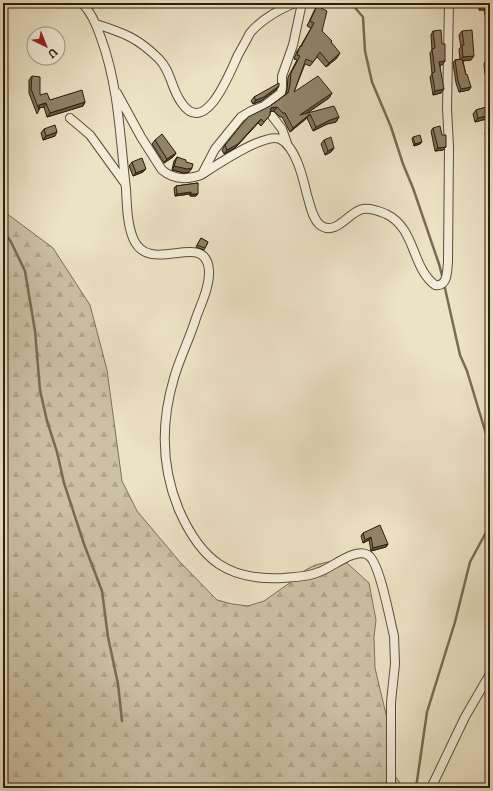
<svg xmlns="http://www.w3.org/2000/svg" width="493" height="791" viewBox="0 0 493 791" font-family="'IM FELL DW Pica',serif">
  <style>
    .forest { fill: url(#forest-firs); stroke: #7d6f56 }
    .lines { fill: none; stroke-linecap: round; stroke-linejoin: round }
    .stream { stroke: #796b53; stroke-width: 2.5 }
    .street-casing { stroke: #5e4e37; stroke-width: 10 }
    .street { stroke: #f3ecd9; stroke-width: 8 }
    .wall { fill: #7d715b; stroke: #2e1d08 }
    .shaded-wall { fill: #665c4a; stroke: #2e1d08 }
    .building { fill: #91836a; stroke: #2e1d08 }
  </style>
  <defs>
    <pattern id="forest-firs" width="22" height="20" patternUnits="userSpaceOnUse"><rect width="22" height="20" fill="#ccc1a5"/><path d="M5 1l3.5 6h-7zM16 11l3.5 6h-7z" fill="#b0a58d"/></pattern>
  </defs>
  <rect width="100%" height="100%" fill="#ece2c5"/>
  <filter id="stains"><feTurbulence type="fractalNoise" baseFrequency=".005" numOctaves="4"/><feColorMatrix values="0 0 0 0 .2 0 0 0 0 .09 0 0 0 0 .02 0 0 0 .5 -.17"/></filter>
  <radialGradient id="worn" r=".72"><stop offset=".6" stop-color="#630" stop-opacity="0"/><stop offset="1" stop-color="#630" stop-opacity=".3"/></radialGradient>
  <path class="forest" d="M3,209L6,213L53,248L90,305L107,370L122,481L137,511L180,562L217,600L232,604L248,606L264,601L291,582L302,572L315,565L332,561L347,563L369,583L376,620L374,637L375,668L389,727L392,772L404,788H3Z"/>
  <g class="lines">
    <path class="stream" d="M351,3L363,17L365,51L372,82L391,127L403,164L413,188L439,264L443,279
      M3,230L11,242L25,271L35,331L40,390L47,421L57,452L64,483L84,544L102,591L108,637L118,684L122,721
      M444,284L460,355L467,371L490,447
      M416,788L427,712L455,622L470,562L490,525"/>
    <defs>
      <path id="street" d="M82,3C92,13 97,26 101,38C119,87 120,139 126,189C127,206 127,223 133,238C149,278 205,228 209,270C210,286 201,304 196,318C190,338 180,357 174,378C161,422 161,467 179,510C201,560 228,581 283,578C295,577 308,577 319,572C332,568 355,547 368,555C380,562 390,621 394,636L395,664L391,702V788
        M96,24C124,33 138,38 159,59C171,71 171,88 181,102C205,139 230,72 238,55C242,48 246,41 250,33C262,19 278,10 295,3
        M117,93L141,137L162,170C174,180 187,180 201,175C215,166 265,132 280,139C296,147 303,178 307,195C310,204 312,218 320,225C336,237 349,211 363,209C370,208 379,211 386,214C416,228 411,267 435,285C448,287 447,271 448,262L449,147L447,108L449,3
        M272,116L282,129L288,146
        M70,118L90,135L124,182
        M202,174L215,149L241,117L251,111L264,106L281,93L282,88V76L293,45L302,3
        M431,788L465,717L490,674"/>
    </defs>
    <use href="#street" class="street-casing"/>
    <use href="#street" class="street"/>
  </g>
  <path class="wall" d="M479,3H490V22L487,23L484,10H479Z
    M317,6L322,31L331,42L337,58L326,67L317,57L310,66L305,64L294,92L332,93L329,98L306,114L339,117L336,122L327,124L313,131L307,118L290,132L282,117H280L274,111L270,112V115L261,126L258,123L235,148L224,154L222,150L225,145L270,106L286,94L287,89L288,77L297,60L294,59L297,51L300,47L311,28L307,26L314,11Z
    M433,31L442,44L445,61L442,65H440L441,93L433,95L430,77L432,74L430,53L432,50L431,35Z
    M462,31L471,60L463,61L466,75L471,87L469,90L459,92L456,83L453,63L455,60L460,59L459,49L461,47L459,35Z
    M490,61V73L485,74L484,64L485,62Z
    M32,76L40,95L50,100L85,102L83,106L47,117L44,107L39,108V110L37,114L29,93V80Z
    M279,86L276,90L261,101L253,104L251,101L254,97Z
    M489,95H490V106H488L487,99Z
    M490,106V120V118L475,122L473,114L476,110Z
    M433,128L443,150L435,151L431,131Z
    M44,129L55,136L43,140L41,133Z
    M488,129H490V144H488L485,133Z
    M413,137L420,144L414,146L412,139Z
    M155,140L176,153L173,157L164,163L152,144Z
    M324,140L334,148L331,152L325,155L321,144Z
    M177,157L186,162L192,168L189,172L184,173L172,170L174,161Z
    M132,162L143,172L133,176L129,166Z
    M198,183L196,196H190V194L175,196L174,188L176,186Z
    M201,238L208,242L204,250L196,247Z
    M363,533L388,544L386,547L371,551L369,540L363,543L361,536Z"/>
  <path class="shaded-wall" d="M482,6H487L484,10H479Z
    M490,19V22L487,23Z
    M340,53L337,58L326,67L329,63Z
    M474,56L471,60L460,61L463,57Z
    M445,61L442,65L436,66L439,62Z
    M490,71V73L485,74L486,72Z
    M279,86L276,90L261,101L253,104L256,100Z
    M471,87L469,90L459,92L461,89Z
    M444,89L441,93L433,95L435,91Z
    M332,93L329,98L297,120L300,115Z
    M85,102L83,106L47,117L50,113Z
    M46,103L44,107L39,108V105Z
    M277,107L274,111L268,112L271,108Z
    M310,114L307,118L290,132L293,128Z
    M490,115V118L475,122L478,118Z
    M339,117L336,122L327,124L313,131L316,127L330,120Z
    M261,119L258,123L235,148L224,154L227,150Z
    M57,132L55,136L43,140L46,136Z
    M422,142L420,144L414,146L415,144Z
    M446,147L443,150L435,151L438,148Z
    M334,148L331,152L325,155L328,151Z
    M176,153L173,157L164,163L167,159Z
    M174,166L192,168L189,172L184,173L172,170Z
    M146,169L143,172L133,176L136,173Z
    M191,192L190,194L175,196L177,194Z
    M191,194H198L196,196H190Z
    M371,537L369,540L363,543L365,540Z
    M388,544L386,547L371,551L373,548Z"/>
  <path class="building" d="M482,3H490V19L487,6H482Z
    M317,6L327,11L322,31L332,41L331,42L340,53L329,63L320,52L313,62L306,59L294,92L318,76L332,93L300,115L334,106L339,117L330,120L316,127L310,114L293,128L285,113H283L277,107L271,108L270,112V115L264,122L261,119L238,144L227,150L225,145L248,117L270,106L288,93L290,85L291,73L300,56L297,55L300,46L301,47L314,23L310,21Z
    M441,30L442,44H445V61L439,62L444,89L435,91L432,73L435,72L432,49L435,48L433,31Z
    M472,30L474,56L463,57L462,45H464L462,31Z
    M462,59L466,75L467,74L471,87L461,89L458,81L455,60Z
    M490,61V71L486,72L485,62Z
    M32,76L40,77V95L47,93L50,100L82,90L85,102L50,113L46,103L39,105V110L31,89Z
    M279,83V86L264,97L256,100L254,97Z
    M490,106V115L478,118L476,110Z
    M55,125L57,132L46,136L44,129Z
    M440,126L442,135H446V147L438,148L433,128Z
    M488,129H490V138Z
    M162,134L176,153L167,159L155,140Z
    M420,135L422,142L415,144L413,137Z
    M331,137L334,148L328,151L324,140Z
    M177,157L186,160V162L193,164L192,168L187,169L174,166Z
    M142,158L146,169L136,173L132,162Z
    M198,183V194H191V192L177,194L176,186Z
    M201,238L208,242L205,248L197,245Z
    M380,525L388,544L373,548L371,537L365,540L363,533Z"/>
  <rect width="493" height="791" fill="none" stroke="#ece2c5" stroke-width="16"/>
  <rect x="4" y="4" width="485" height="783" fill="none" stroke="#2e1d08" stroke-width="2"/>
  <rect x="8" y="8" width="477" height="775" fill="none" stroke="#2e1d08"/>
  <g transform="translate(46 46) rotate(137)"><circle r="19" fill="#f3ecd9" stroke="#a49985"/>
  <path d="M0-3L7 15L0 10L-7 15Z" fill="#8f2418"/>
  <text y="-6" font-size="11" font-weight="bold" text-anchor="middle" fill="#2e1d08">U</text>
  </g>
  <rect width="100%" height="100%" filter="url(#stains)"/>
  <rect width="100%" height="100%" fill="url(#worn)"/>
</svg>
